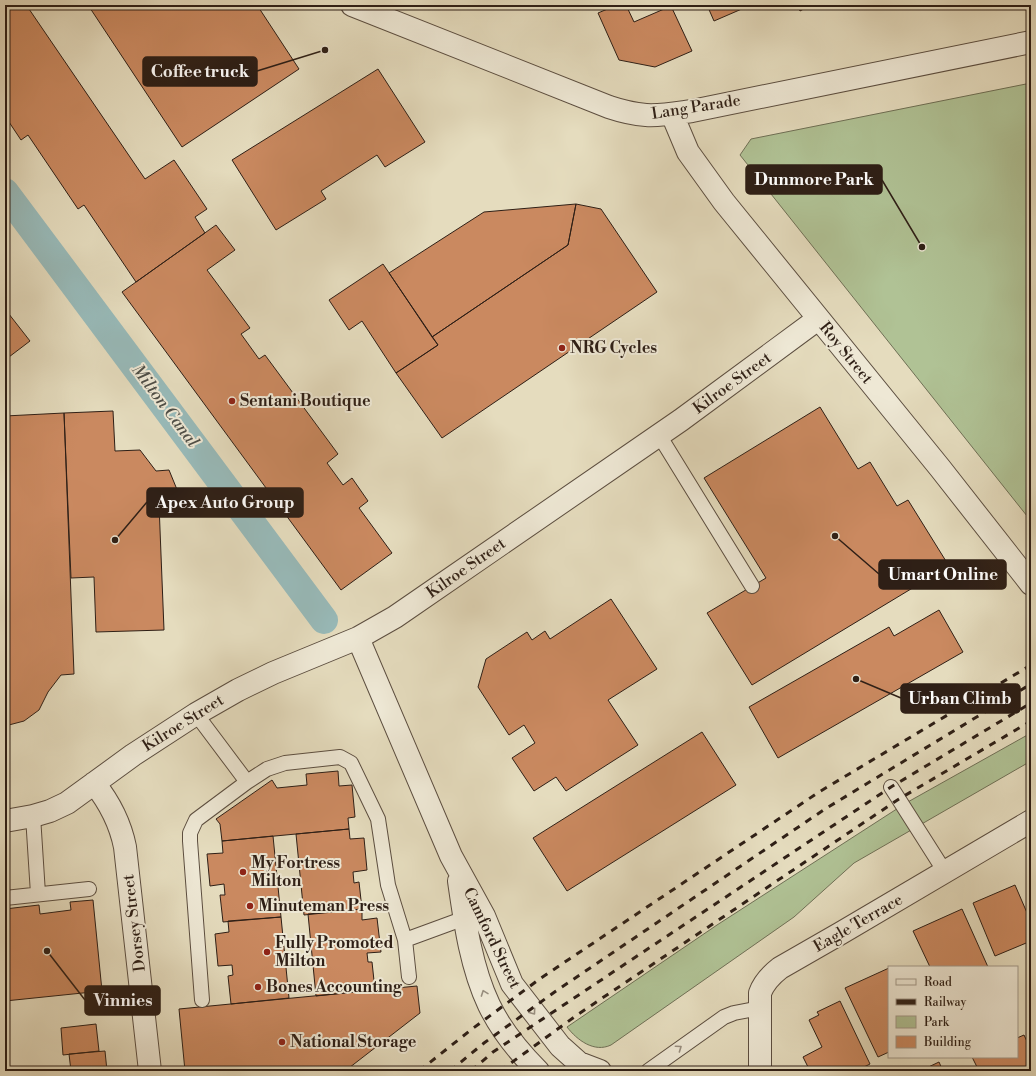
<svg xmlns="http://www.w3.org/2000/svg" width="1036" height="1076" viewBox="0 0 1036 1076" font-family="'Libre Bodoni',serif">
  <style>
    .green { fill: #b0c295; stroke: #6f7056 }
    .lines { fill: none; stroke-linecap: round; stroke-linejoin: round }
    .canal { stroke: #98bab9; stroke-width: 28 }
    .building { fill: #ca8960; stroke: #2e1f16 }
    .lane-casing { stroke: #5c4e40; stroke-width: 16 }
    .street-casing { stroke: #5c4e40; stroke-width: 24 }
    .lane { stroke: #eee8d5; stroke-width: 14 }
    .street { stroke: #eee8d5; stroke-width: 22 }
    .rail { stroke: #2e1f16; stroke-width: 3; stroke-dasharray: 7 7; stroke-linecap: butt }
    .oneway { stroke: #988e7f }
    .poi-dot { fill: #8f2418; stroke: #eee8d5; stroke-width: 1.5 }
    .labels { text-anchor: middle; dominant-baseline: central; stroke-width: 4; stroke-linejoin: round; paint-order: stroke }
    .street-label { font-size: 16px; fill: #2e1f16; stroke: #eee8d5 }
    .poi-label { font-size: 16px; font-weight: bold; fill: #2e1f16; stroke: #eee8d5; text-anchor: start }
    .water-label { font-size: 17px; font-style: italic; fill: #4e4e47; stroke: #eee8d5 }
    .leader { fill: none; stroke: #2e1f16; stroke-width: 1.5 }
    .callout-dot { fill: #2e1f16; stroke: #eee8d5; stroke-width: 1.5 }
    .callout { fill: #2e1f16; stroke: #2e1f16; stroke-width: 1.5 }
    .callout-label { font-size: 17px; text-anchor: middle; font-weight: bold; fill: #fff }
  </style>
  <rect width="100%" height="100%" fill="#e5dcbe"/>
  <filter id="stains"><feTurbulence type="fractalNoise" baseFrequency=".005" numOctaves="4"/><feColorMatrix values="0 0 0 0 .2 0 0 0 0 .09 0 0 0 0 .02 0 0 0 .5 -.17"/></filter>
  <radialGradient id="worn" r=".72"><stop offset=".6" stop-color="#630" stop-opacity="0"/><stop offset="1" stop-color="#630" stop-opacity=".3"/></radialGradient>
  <path class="green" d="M1031,83V521L740,155L751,139Z
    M1031,733V761L854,863L794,917L611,1045C594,1053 577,1040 567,1027L717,925L906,803Z"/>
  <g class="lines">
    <path class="canal" d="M5,192L324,620"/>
  </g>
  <path class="building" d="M5,5H34L29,9L145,179L174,160L207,209L195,217L205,233L136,282L84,205L78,209L28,135L21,140L5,116Z
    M88,5H257L299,69L182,147Z
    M617,5H626L634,22L671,6L692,51L655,67L619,60L598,13Z
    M707,5H751L714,21Z
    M797,5H811L800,11Z
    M378,69L425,142L385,167L377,155L321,191L326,199L276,230L232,160Z
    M576,204L568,245L432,337L389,273L484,212Z
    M576,204L601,209L657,292L442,438L396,373L438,345L432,337L568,245Z
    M216,225L235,250L207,270L250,328L241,334L259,359L265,355L338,454L327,463L343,485L352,478L368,501L359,508L392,553L341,590L122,292Z
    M383,264L438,345L396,373L362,321L349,330L329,300Z
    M5,309L30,341L5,360Z
    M820,407L858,469L870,462L897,506L908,500L949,566L752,685L707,613L766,578L704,478Z
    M113,411L115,451L140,450L156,471L169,470L178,492L174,503L159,504L164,630L96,632L94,577L71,578L64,413Z
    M64,413L74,674L61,675L48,692L39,710L24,721L5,726V416Z
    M611,599L657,669L608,700L638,745L566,791L556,777L534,791L512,758L535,743L524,725L509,735L478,687L486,659L527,632L532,640L545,631L550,639Z
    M939,610L963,652L778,758L749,707L889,627L894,636Z
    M702,732L736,785L567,891L533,838Z
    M338,771L339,786L352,785L355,817L348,818L349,829L222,841L220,824L216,819L272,780L277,788L307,785L306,774Z
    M349,829L350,839L364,838L367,870L353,872L354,883L359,882L362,909L304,915L296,834Z
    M273,836L281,917L223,922L220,895H225L224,884L210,886L207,854L223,853L222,841Z
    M1015,885L1031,922V941L995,956L973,903Z
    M93,900L102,991L5,1001V909L39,905L40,914L71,910L70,902Z
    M362,909V920L377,918L381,952L367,953L368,962H372L375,990L316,996L308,914Z
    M962,909L988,967H930L913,931Z
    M281,917L289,998L231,1004L228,976L233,975L232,965L218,966L215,934L229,932L228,921Z
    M889,968V1052L878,1057L845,988Z
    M417,986L420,1013L345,1071H185L179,1009Z
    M840,1001L870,1064L856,1071H810L803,1057L822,1047L809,1020L819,1015L817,1012Z
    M96,1024L99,1051L63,1055L61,1028Z
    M1024,1035L1031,1050V1071H979L972,1057H1017V1038Z
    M105,1051L107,1071H71L69,1054Z
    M939,1062L943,1071H920Z"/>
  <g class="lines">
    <defs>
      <path id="lane" d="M659,435L752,586
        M196,714L247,782
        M891,787L945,872
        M33,816L38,894
        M5,898L89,889
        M405,940L465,918
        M202,1000L190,841V833L196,820L247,782L267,769L285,763L340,757L351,763L378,819L388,885L405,940L409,977
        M648,1071L724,1017L734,1013L760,1008"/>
      <path id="street" d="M352,5L609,107C621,111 633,114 646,115C661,116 677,113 692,111L1031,42
        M672,114L688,152L724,202L940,468L1031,584
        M358,638L451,856L484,916L512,984L560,1046L579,1063L600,1071
        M94,783C110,803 120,822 125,847L150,1071
        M5,821L33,816L50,811L67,803L133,755L196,714L238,690L273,673L358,638L395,617L681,420L818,319
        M459,881C465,923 471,967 489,1005C500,1028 520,1053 538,1071
        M760,1071V993C764,982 771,975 780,968L841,933L1031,821"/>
    </defs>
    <use href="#lane" class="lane-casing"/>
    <use href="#street" class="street-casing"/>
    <use href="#lane" class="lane"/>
    <use href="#street" class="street"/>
    <path class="rail" d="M419,1071L472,1029L541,978L819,792L1031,665
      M450,1071L484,1043L556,991L825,809L1031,684
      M471,1071L493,1052L891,787L1031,703
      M500,1071L577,1015L899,799L1031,721"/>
  </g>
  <defs><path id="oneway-chevron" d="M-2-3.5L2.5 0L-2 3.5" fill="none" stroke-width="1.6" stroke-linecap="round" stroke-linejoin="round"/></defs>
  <g class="oneway">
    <use href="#oneway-chevron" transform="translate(484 993) rotate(-110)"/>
    <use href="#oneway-chevron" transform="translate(533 1012) rotate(54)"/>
    <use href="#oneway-chevron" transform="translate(679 1048) rotate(-35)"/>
  </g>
  <g class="poi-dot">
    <circle cx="562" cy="348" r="4"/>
    <circle cx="232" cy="401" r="4"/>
    <circle cx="243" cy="872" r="4"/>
    <circle cx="250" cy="906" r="4"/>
    <circle cx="267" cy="952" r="4"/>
    <circle cx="258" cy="987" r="4"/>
    <circle cx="282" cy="1042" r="4"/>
  </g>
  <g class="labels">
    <g class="street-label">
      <text transform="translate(696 107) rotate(-9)">Lang Parade</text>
      <text transform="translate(846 353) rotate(51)">Roy Street</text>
      <text transform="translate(732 383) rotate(-36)">Kilroe Street</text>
      <text transform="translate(466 568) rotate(-35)">Kilroe Street</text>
      <text transform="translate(183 723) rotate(-32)">Kilroe Street</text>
      <text transform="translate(134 923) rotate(-97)">Dorsey Street</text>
      <text transform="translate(858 923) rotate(-30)">Eagle Terrace</text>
      <text transform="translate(492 938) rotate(64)">Camford Street</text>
    </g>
    <g class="poi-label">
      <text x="570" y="348">NRG Cycles</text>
      <text x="240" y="401">Sentani Boutique</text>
      <text x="251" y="863">My Fortress<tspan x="251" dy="18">Milton</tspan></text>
      <text x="258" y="906">Minuteman Press</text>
      <text x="275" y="943">Fully Promoted<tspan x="275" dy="18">Milton</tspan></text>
      <text x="266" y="987">Bones Accounting</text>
      <text x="290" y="1042">National Storage</text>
    </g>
    <g class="water-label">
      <text transform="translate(165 406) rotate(53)">Milton Canal</text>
    </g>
  </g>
  <path class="leader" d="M325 50L257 71M922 247L882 180M115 540L147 502M835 536L879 574M856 679L901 698M47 951L85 1000"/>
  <g class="callout-dot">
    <circle cx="325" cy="50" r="4"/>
    <circle cx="922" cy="247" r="4"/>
    <circle cx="115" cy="540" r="4"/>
    <circle cx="835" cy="536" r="4"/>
    <circle cx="856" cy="679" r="4"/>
    <circle cx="47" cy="951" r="4"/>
  </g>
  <g class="callout">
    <rect x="143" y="57" width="114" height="29" rx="4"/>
    <rect x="746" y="165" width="136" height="29" rx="4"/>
    <rect x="147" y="488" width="156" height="29" rx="4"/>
    <rect x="879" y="560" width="127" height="29" rx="4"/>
    <rect x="901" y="684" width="119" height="29" rx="4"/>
    <rect x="85" y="986" width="75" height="29" rx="4"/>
  </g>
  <g class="callout-label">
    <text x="200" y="77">Coffee truck</text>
    <text x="814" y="185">Dunmore Park</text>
    <text x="225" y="508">Apex Auto Group</text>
    <text x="943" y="580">Umart Online</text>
    <text x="960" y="704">Urban Climb</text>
    <text x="123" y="1006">Vinnies</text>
  </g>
  <rect width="1036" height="1076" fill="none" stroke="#e5dcbe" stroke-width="20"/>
  <rect x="6" y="6" width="1024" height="1064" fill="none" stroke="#2e1f16" stroke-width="2"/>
  <rect x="10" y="10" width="1016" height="1056" fill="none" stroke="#2e1f16"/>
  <rect x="888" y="966" width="130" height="92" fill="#eee8d5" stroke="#a19889"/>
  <rect x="896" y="979" width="20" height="6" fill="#eee8d5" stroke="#a19889"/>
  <text x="924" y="986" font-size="12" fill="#2e1f16">Road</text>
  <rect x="896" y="999" width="20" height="6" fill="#2e1f16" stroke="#a19889"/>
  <text x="924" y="1006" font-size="12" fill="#2e1f16">Railway</text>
  <rect x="896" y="1016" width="20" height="12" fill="#b0c295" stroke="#a19889"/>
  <text x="924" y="1026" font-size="12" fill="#2e1f16">Park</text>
  <rect x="896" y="1036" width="20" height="12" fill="#ca8960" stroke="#a19889"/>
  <text x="924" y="1046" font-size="12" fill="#2e1f16">Building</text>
  <rect width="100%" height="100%" filter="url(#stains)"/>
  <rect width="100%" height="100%" fill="url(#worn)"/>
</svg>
